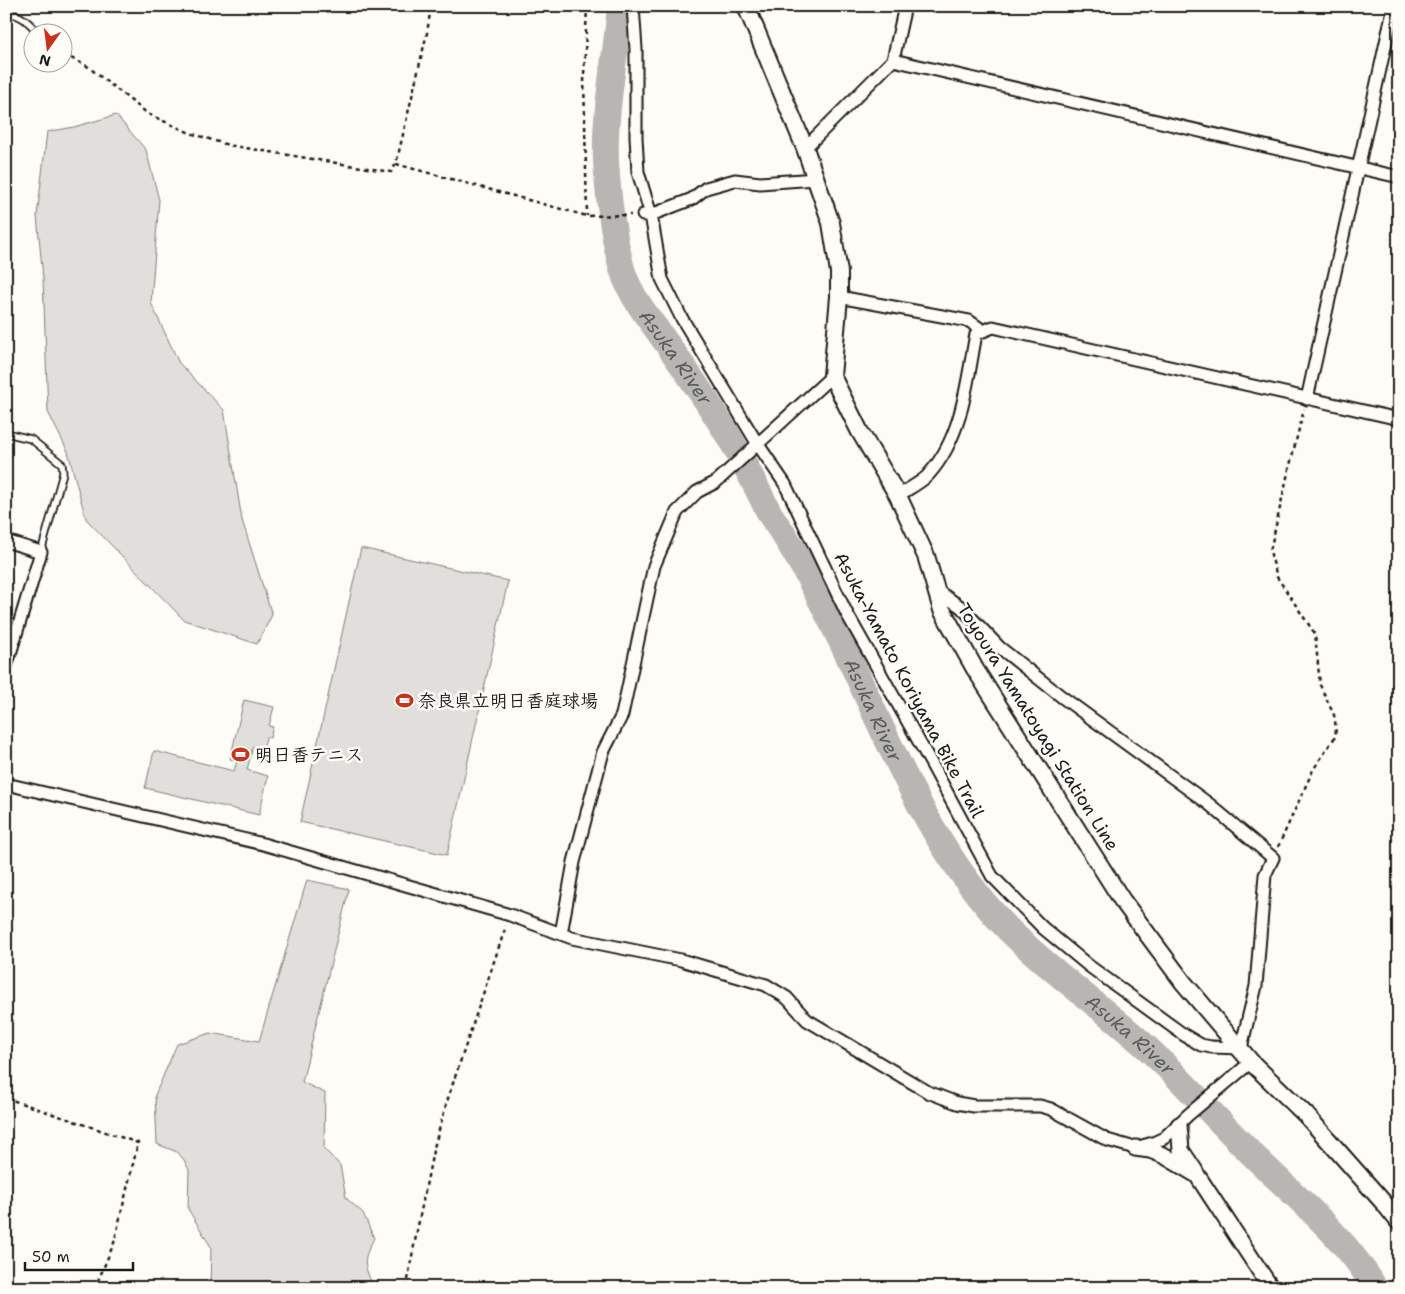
<svg xmlns="http://www.w3.org/2000/svg" width="1405" height="1294" viewBox="0 0 1405 1294" font-family="'Shantell Sans','Klee One',sans-serif">
  <style>
    .green { fill: #e0dfdb; stroke: #7e7e7c }
    .lines { fill: none; stroke-linecap: round; stroke-linejoin: round }
    .river { stroke: #b7b6b2; stroke-width: 26 }
    .service-casing { stroke: #1c1c1c; stroke-width: 9 }
    .minor-casing { stroke: #1c1c1c; stroke-width: 15 }
    .tertiary-casing { stroke: #1c1c1c; stroke-width: 19 }
    .secondary-casing { stroke: #1c1c1c; stroke-width: 20 }
    .path { stroke: #1c1c1c; stroke-width: 2.5; stroke-dasharray: 4 4; stroke-linecap: butt }
    .service { stroke: #fdfcf7; stroke-width: 5.5 }
    .minor { stroke: #fdfcf7; stroke-width: 11 }
    .tertiary { stroke: #fdfcf7; stroke-width: 15 }
    .secondary { stroke: #fdfcf7; stroke-width: 16 }
    .labels { text-anchor: middle; dominant-baseline: central; stroke-width: 5; stroke-linejoin: round; paint-order: stroke }
    .street-label { font-size: 18px; fill: #1c1c1c; stroke: #fdfcf7 }
    .poi-label { font-size: 18px; font-weight: bold; fill: #1c1c1c; stroke: #fdfcf7; text-anchor: start }
    .water-label { font-size: 19px; font-style: italic; fill: #5a5a58; stroke: #fdfcf7 }
  </style>
  <rect width="100%" height="100%" fill="#fdfcf7"/>
  <filter id="ink" filterUnits="userSpaceOnUse"><feTurbulence type="fractalNoise" baseFrequency=".02" numOctaves="2"/><feDisplacementMap in="SourceGraphic" scale="10" xChannelSelector="R" yChannelSelector="G"/><feConvolveMatrix kernelMatrix="1 2 1 2 8 2 1 2 1" color-interpolation-filters="sRGB"/></filter>
  <g filter="url(#ink)">
    <path class="green" d="M116,115L146,150L159,200L151,303L179,363L224,410L242,520L272,615L257,644L184,620L86,519L68,452L48,412L43,278L37,216L47,132L74,127Z
      M361,548L508,581L447,855L300,822Z
      M244,700L274,707L269,726L273,727L270,738L266,737L264,748L253,746L247,770L268,776L259,815L145,788L154,751L234,771L237,761L230,759Z
      M307,880L349,889L302,1082L325,1093L324,1149L340,1165L346,1198L363,1213L374,1238C362,1262 363,1263 374,1288H210L211,1247L188,1209L189,1170L184,1160L177,1152L157,1144L155,1095L177,1044L210,1033L259,1041Z"/>
    <g class="lines">
      <path class="river" id="s1" d="M620,6C616,57 604,109 606,161C608,194 612,229 620,261C627,295 651,320 670,348C694,381 717,416 738,452C749,472 759,493 770,514C778,527 788,540 795,553C812,582 827,613 842,643C890,743 930,850 1009,930C1051,972 1101,1006 1145,1046C1185,1082 1221,1125 1260,1162C1300,1201 1347,1239 1375,1288"/>
      <defs>
        <path id="service" d="M6,12C21,15 28,21 37,32
          M62,53L63,54
          M6,433L31,439L62,464L63,473L41,552"/>
        <path id="minor" d="M633,6L636,49V137L638,172L651,215L662,279L681,317L757,443L785,484L846,612L931,763L992,876L1043,928L1089,966L1184,1035L1201,1045L1211,1047L1241,1048L1256,986L1265,875L1273,858L1209,804L1062,697L999,647L961,607L936,590
          M893,60L1399,177
          M805,148L893,60L905,6
          M643,215H651L692,199L706,188L735,180L760,183L816,179
          M839,297L969,321L982,330
          M1307,399L1394,6
          M898,496C906,490 924,481 929,474C963,436 967,381 976,334L993,327L1399,419
          M6,541L41,552L6,667
          M6,784L263,844L510,915L572,938L681,960L766,985L787,998L807,1020L928,1092L957,1103L974,1106H1040L1051,1109L1107,1140L1135,1148L1153,1143L1164,1138L1188,1115L1251,1062
          M561,934L574,862L603,752L622,715L654,566L677,512L697,492L716,482L832,376"/>
        <path id="tertiary" d="M1179,1125L1181,1150L1195,1171
          M1135,1148L1150,1150L1165,1156L1197,1175L1271,1288"/>
        <path id="secondary" d="M746,6L805,148L831,223L839,272V297L832,376L860,432L898,496L926,556L942,610L975,669L1122,900L1183,982L1251,1062L1306,1115L1383,1202L1399,1222"/>
      </defs>
      <use href="#service" class="service-casing"/>
      <use href="#minor" class="minor-casing"/>
      <use href="#tertiary" class="tertiary-casing"/>
      <use href="#secondary" class="secondary-casing"/>
      <path class="path" d="M587,6L584,76L587,216
        M71,58L87,66L148,114L190,133L228,145L391,172L396,164L427,33L431,6
        M396,164L587,216L631,215
        M1278,847L1313,770L1335,737L1336,728L1334,715L1320,685L1315,634L1277,577L1270,551L1288,473L1304,409
        M6,1098L138,1143L114,1243L95,1288
        M407,1288L410,1266L433,1151L449,1095L506,926"/>
      <use href="#service" class="service"/>
      <use href="#minor" class="minor"/>
      <use href="#tertiary" class="tertiary"/>
      <use href="#secondary" class="secondary"/>
    </g>
  </g>
  <defs>
    <symbol id="stadium-bare" viewBox="-9 -9 18 18"><path d="M0-5a6.5 5 0 1 0 0 10a6.5 5 0 1 0 0-10ZM-3.5-1.8h7v3.6h-7Z" fill="#c8321e" stroke="#fdfcf7" stroke-width="2.5" paint-order="stroke"/></symbol>
  </defs>
  <g fill-rule="evenodd">
    <use href="#stadium-bare" x="392" y="688" width="25" height="25"/>
    <use href="#stadium-bare" x="228" y="742" width="25" height="25"/>
  </g>
  <g class="labels">
    <g class="street-label">
      <text transform="translate(909 685) rotate(62)">Asuka-Yamato Koriyama Bike Trail</text>
      <text transform="translate(1038 727) rotate(58)">Toyoura Yamatoyagi Station Line</text>
    </g>
    <g class="poi-label">
      <text x="418" y="701">奈良県立明日香庭球場</text>
      <text x="255" y="755">明日香テニス</text>
    </g>
    <g class="water-label">
      <text stroke="none"><textPath href="#s1" startOffset="369">Asuka River</textPath></text>
      <text stroke="none"><textPath href="#s1" startOffset="774">Asuka River</textPath></text>
      <text stroke="none"><textPath href="#s1" startOffset="1194">Asuka River</textPath></text>
    </g>
  </g>
  <rect width="1405" height="1294" fill="none" stroke="#fdfcf7" stroke-width="25"/>
  <rect x="12" y="12" width="1380" height="1269" fill="none" stroke="#1c1c1c" stroke-width="2" filter="url(#ink)"/>
  <g transform="translate(48 48) rotate(194)"><circle r="24" fill="#fdfcf7" stroke="#a3a29f"/>
  <path d="M0-4L9 19L0 12L-9 19Z" fill="#c8321e"/>
  <text y="-8" font-size="14" font-weight="bold" text-anchor="middle" fill="#1c1c1c">N</text>
  </g>
  <path d="M25 1262v8h108v-8" fill="none" stroke="#1c1c1c" stroke-width="2.5"/>
  <text x="32" y="1262" font-size="15" fill="#1c1c1c" stroke="#fdfcf7" stroke-width="4" paint-order="stroke">50 m</text>
</svg>
